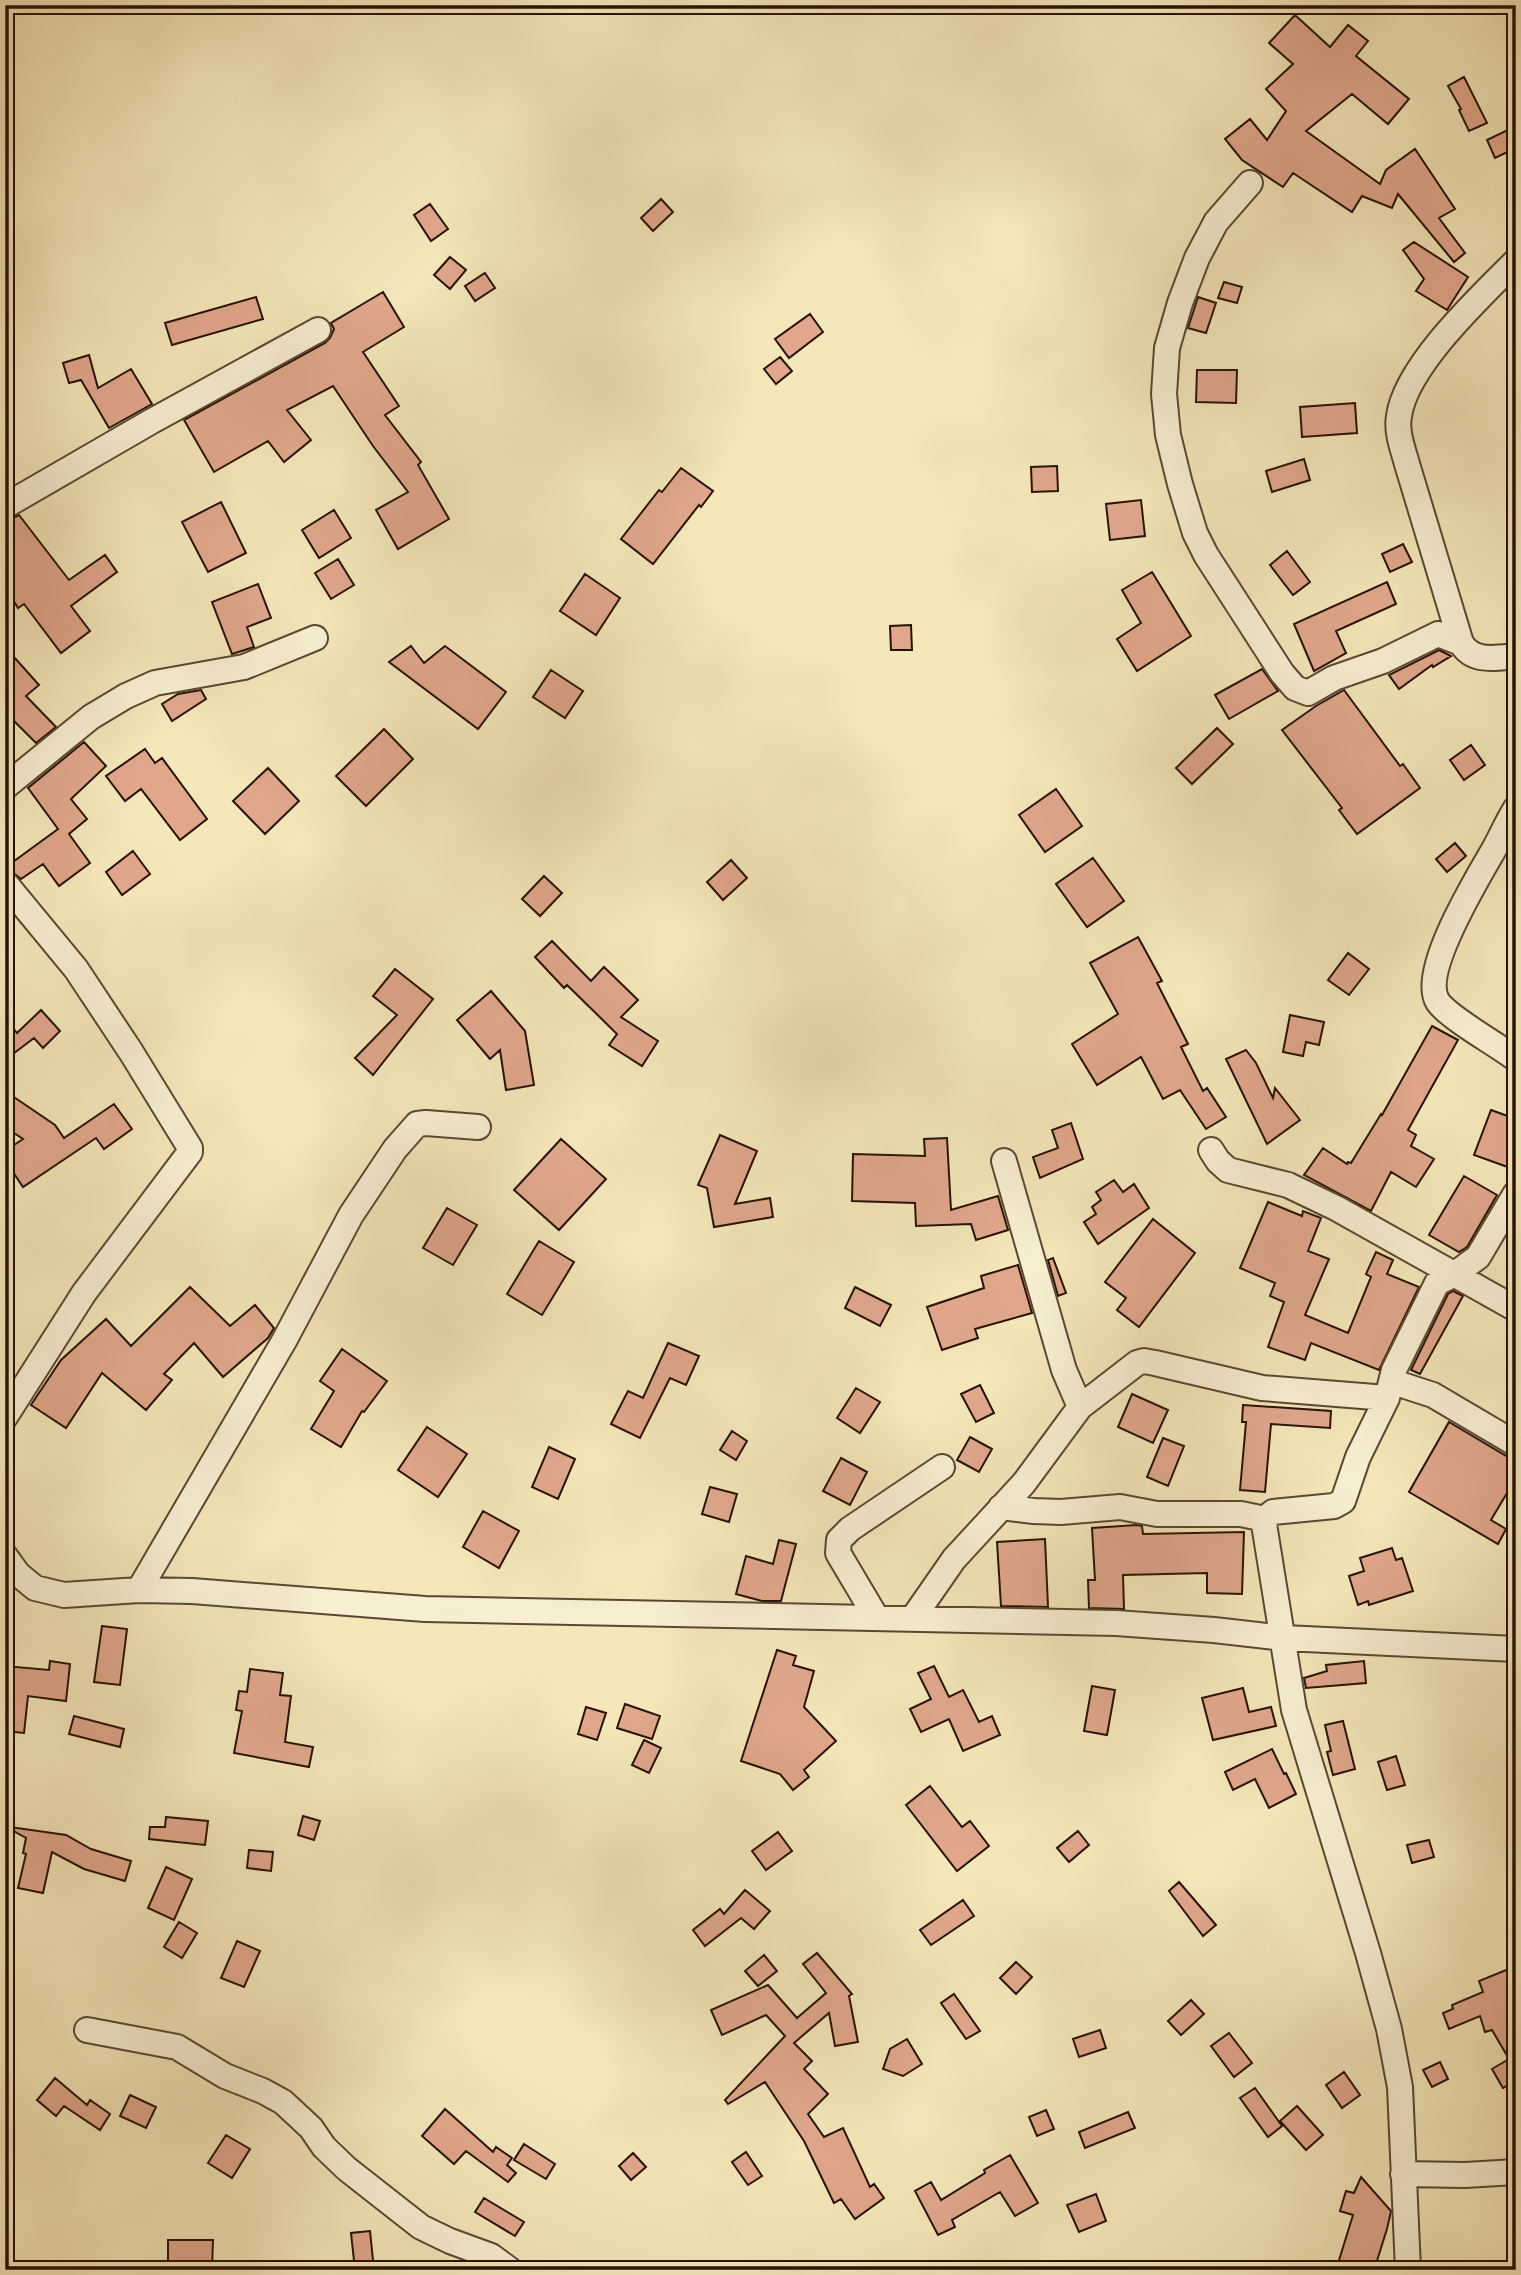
<svg xmlns="http://www.w3.org/2000/svg" width="1521" height="2275" viewBox="0 0 1521 2275" font-family="'Sorts Mill Goudy',serif">
  <style>
    .building { fill: #e0a78c; stroke: #271204; stroke-width: 2 }
    .lines { fill: none; stroke-linecap: round; stroke-linejoin: round }
    .street-casing { stroke: #5a4732; stroke-width: 28 }
    .street { stroke: #f8efd2; stroke-width: 24 }
  </style>
  <rect width="100%" height="100%" fill="#f4e7ba"/>
  <filter id="stains"><feTurbulence type="fractalNoise" baseFrequency=".00286" numOctaves="4"/><feColorMatrix values="0 0 0 0 .2 0 0 0 0 .09 0 0 0 0 .02 0 0 0 .5 -.17"/></filter>
  <radialGradient id="worn" r=".72"><stop offset=".6" stop-color="#630" stop-opacity="0"/><stop offset="1" stop-color="#630" stop-opacity=".3"/></radialGradient>
  <path class="building" d="M1295,15L1330,47L1348,25L1368,41L1356,56L1409,99L1388,124L1352,94L1306,131L1380,184L1386,170L1415,149L1455,209L1439,218L1465,253L1454,262L1398,194L1392,208L1362,196L1352,212L1293,173L1283,187L1242,160L1225,139L1250,119L1267,140L1286,111L1266,89L1293,64L1269,43Z
    M1464,77L1487,123L1469,131L1459,110L1461,109L1448,86Z
    M1516,126V148L1495,158L1487,140Z
    M661,199L673,212L653,231L641,218Z
    M430,204L448,229L431,241L414,215Z
    M1414,242L1468,277L1447,310L1416,291L1424,279L1403,250Z
    M450,257L466,270L450,289L434,275Z
    M485,273L495,288L475,301L465,286Z
    M1224,282L1242,287L1237,303L1218,298Z
    M383,292L404,327L363,352L399,406L385,415L421,462L418,465L449,519L398,549L376,510L408,492L373,446L333,386L287,410L311,440L284,462L268,441L214,472L184,420L325,343L330,338L334,329L331,323Z
    M256,297L263,319L172,345L165,323Z
    M1198,297L1216,303L1206,333L1188,328Z
    M810,314L823,332L789,358L775,339Z
    M89,355L98,388L131,369L152,404L109,428L81,380L69,383L63,363Z
    M780,357L792,371L776,384L764,369Z
    M1197,370H1237L1236,403L1196,402Z
    M1355,403L1357,433L1302,437L1300,407Z
    M1304,459L1310,480L1272,492L1266,471Z
    M1057,466L1058,491L1032,492L1031,467Z
    M681,468L713,491L701,507L699,505L653,564L621,539L659,490L662,492Z
    M1141,500L1145,536L1110,540L1106,504Z
    M221,502L246,553L208,572L182,522Z
    M334,510L351,538L319,558L302,530Z
    M19,515L69,580L105,555L117,572L71,606L90,631L61,653L24,604L18,608L15,603L5,610V522Z
    M1403,544L1412,562L1390,572L1382,554Z
    M1287,551L1310,582L1293,595L1270,565Z
    M338,559L354,585L331,599L315,573Z
    M1152,572L1191,636L1137,671L1117,639L1141,623L1122,590Z
    M585,574L620,598L596,635L560,611Z
    M1387,582L1396,604L1336,631L1346,653L1314,671L1294,624Z
    M258,584L271,618L247,627L254,647L232,654L212,602Z
    M911,625L912,650H891L890,626Z
    M411,646L424,663L445,646L506,692L478,729L389,662Z
    M5,647L39,685L26,696L56,727L36,743L5,712Z
    M1439,650L1451,656L1433,667L1432,665L1399,689L1389,675Z
    M1262,669L1278,691L1229,719L1215,695Z
    M551,670L583,691L565,718L533,697Z
    M201,690L206,699L172,721L162,704L178,694Z
    M1344,690L1400,766L1403,764L1420,788L1357,834L1339,810L1342,808L1282,730L1316,706Z
    M1217,728L1233,744L1192,784L1176,768Z
    M384,729L413,759L366,806L336,776Z
    M84,742L106,766L71,799L87,819L69,834L90,863L59,886L43,864L21,879L6,867L58,829L28,788Z
    M1471,745L1485,765L1464,780L1450,760Z
    M145,749L155,763L162,758L207,819L180,840L141,789L125,801L106,776Z
    M268,768L299,801L265,834L233,801Z
    M1056,789L1082,826L1045,852L1019,815Z
    M1455,843L1466,856L1447,872L1436,859Z
    M133,851L150,874L122,895L106,872Z
    M1093,858L1124,901L1087,927L1056,884Z
    M731,860L747,878L723,900L707,882Z
    M544,876L562,893L540,916L522,899Z
    M1138,937L1162,981L1157,983L1188,1044L1181,1047L1203,1091L1207,1088L1226,1117L1206,1129L1180,1090L1163,1099L1141,1057L1097,1085L1072,1044L1118,1014L1090,963Z
    M552,941L591,981L604,967L638,1000L621,1017L658,1041L642,1066L609,1045L617,1034L567,985L564,988L535,957Z
    M1348,953L1369,969L1349,995L1328,980Z
    M395,969L433,999L373,1075L355,1058L397,1015L373,996Z
    M491,991L525,1031L534,1085L506,1090L500,1050L490,1059L457,1020Z
    M41,1010L60,1031L43,1048L34,1038L5,1060V1018L17,1033Z
    M1290,1015L1324,1022L1319,1045L1306,1042L1303,1056L1283,1052Z
    M1432,1026L1458,1040L1408,1130L1416,1135L1411,1146L1434,1159L1416,1187L1391,1172L1371,1211L1304,1175L1323,1148L1347,1164L1348,1162L1351,1163L1381,1114L1382,1115Z
    M1246,1050L1256,1063L1273,1098L1275,1088L1300,1120L1267,1144L1226,1059Z
    M5,1091L55,1125L64,1138L114,1104L132,1129L104,1149L96,1138L23,1187L5,1160V1151L23,1139L5,1127Z
    M1491,1110L1516,1119V1170L1474,1155Z
    M1071,1123L1083,1159L1040,1178L1033,1157L1058,1148L1052,1130Z
    M720,1135L757,1151L735,1204L770,1198L773,1217L714,1227L707,1188L698,1185Z
    M947,1138L951,1210L998,1196L1008,1230L976,1240L971,1224L916,1226L915,1203L852,1201L853,1154L925,1156L924,1139Z
    M561,1139L606,1179L559,1230L514,1190Z
    M1464,1176L1497,1195L1467,1247L1459,1252L1429,1235Z
    M1114,1180L1123,1192L1134,1184L1149,1208L1098,1244L1084,1222L1096,1214L1092,1207L1101,1200L1096,1192Z
    M1268,1202L1302,1216L1303,1211L1321,1218L1308,1251L1329,1259L1305,1315L1348,1333L1371,1277L1366,1274L1376,1252L1393,1260L1387,1274L1419,1287L1379,1370L1311,1343L1305,1360L1268,1347L1284,1302L1270,1296L1275,1283L1240,1268Z
    M447,1208L477,1225L453,1265L423,1248Z
    M1153,1219L1195,1253L1139,1327L1117,1310L1126,1298L1105,1282Z
    M539,1241L574,1262L542,1315L507,1294Z
    M1053,1258L1066,1293L1058,1296L1048,1260Z
    M1018,1265L1032,1313L975,1329L978,1338L942,1350L927,1307L984,1288L981,1276Z
    M190,1287L230,1326L255,1305L274,1328L268,1338L223,1377L194,1343L164,1374L172,1380L146,1410L102,1373L66,1428L31,1405L61,1360L106,1319L131,1346Z
    M855,1287L891,1305L880,1326L845,1308Z
    M1453,1291L1463,1296L1420,1374L1411,1370L1448,1294Z
    M668,1343L699,1356L686,1385L670,1378L640,1438L611,1424L628,1391L643,1398Z
    M342,1349L387,1381L364,1412L362,1411L341,1447L311,1429L334,1391L320,1381Z
    M980,1385L994,1413L976,1422L961,1394Z
    M856,1388L880,1402L860,1433L837,1418Z
    M1132,1394L1168,1410L1153,1443L1118,1427Z
    M1243,1405L1331,1411L1330,1428L1271,1424L1265,1492L1240,1490L1246,1422H1242Z
    M1449,1422L1508,1457L1516,1459V1478L1491,1520L1506,1529L1498,1544L1409,1492Z
    M427,1427L467,1454L438,1497L398,1470Z
    M732,1431L747,1441L736,1460L720,1450Z
    M970,1437L992,1449L979,1472L957,1460Z
    M1163,1438L1184,1446L1168,1486L1147,1477Z
    M549,1447L575,1459L558,1499L532,1487Z
    M841,1458L867,1472L850,1505L823,1491Z
    M710,1487L737,1494L729,1522L702,1514Z
    M483,1511L519,1531L499,1568L463,1547Z
    M1137,1525L1142,1526L1143,1534L1244,1532L1242,1594L1207,1593V1573L1123,1575L1124,1609L1089,1608L1088,1580H1095L1092,1528Z
    M1045,1539L1048,1607L1001,1606L997,1542Z
    M779,1540L796,1544L781,1601H762L736,1594L746,1556L773,1564Z
    M1392,1548L1396,1560L1402,1558L1413,1591L1369,1605L1368,1601L1358,1605L1349,1576L1364,1571L1360,1558Z
    M102,1626L127,1629L120,1685L94,1682Z
    M777,1650L796,1656L793,1665L814,1671L804,1707L836,1741L804,1770L809,1777L793,1790L780,1774L741,1761Z
    M50,1661L70,1664L66,1701L28,1696L24,1733L5,1731V1666L49,1670Z
    M1364,1661L1366,1683L1306,1688L1304,1678L1327,1671L1326,1665Z
    M934,1666L949,1697L963,1690L979,1722L992,1716L1000,1735L963,1751L949,1719L921,1732L910,1709L931,1699L918,1673Z
    M250,1669L283,1673L280,1695L291,1696L285,1742L313,1747L309,1767L234,1753L242,1711L236,1710L239,1691L247,1692Z
    M1092,1686L1115,1690L1107,1735L1084,1731Z
    M1243,1688L1249,1712L1271,1707L1276,1726L1213,1740L1202,1698Z
    M625,1704L660,1716L652,1739L617,1728Z
    M586,1707L606,1713L597,1740L578,1734Z
    M74,1716L124,1729L120,1747L69,1734Z
    M1343,1721L1355,1769L1333,1775L1327,1752L1331,1751L1325,1725Z
    M644,1740L661,1748L649,1773L632,1765Z
    M1272,1749L1284,1774L1286,1773L1296,1794L1269,1808L1255,1779L1233,1790L1225,1772Z
    M1396,1756L1405,1785L1387,1790L1378,1762Z
    M930,1786L962,1827L970,1821L989,1846L957,1871L906,1805Z
    M303,1816L320,1821L314,1840L298,1835Z
    M166,1817L208,1821L205,1845L149,1839L150,1827H165Z
    M10,1827L66,1835L91,1849L131,1861L125,1881L84,1869L52,1852L43,1893L18,1888L26,1854L23,1853L26,1838L10,1829Z
    M1078,1831L1089,1845L1069,1862L1057,1848Z
    M778,1832L792,1851L766,1870L752,1851Z
    M1429,1840L1434,1857L1412,1863L1407,1845Z
    M249,1850L273,1852L271,1871L247,1868Z
    M166,1867L192,1879L174,1920L148,1908Z
    M1179,1882L1216,1925L1203,1936L1169,1891Z
    M745,1890L770,1911L754,1929L741,1918L705,1946L693,1930L720,1909L724,1914Z
    M963,1900L974,1916L931,1945L920,1930Z
    M179,1922L197,1933L182,1958L164,1947Z
    M237,1941L260,1951L244,1987L221,1978Z
    M817,1953L852,1994L849,1996L858,2042L835,2046L829,2013L794,2043L812,2061L804,2069L828,2094L808,2114L824,2137L843,2128L870,2187L874,2184L884,2198L855,2219L841,2199L834,2203L804,2141L765,2082L728,2104L725,2100L785,2036L766,2015L722,2035L711,2010L768,1985L797,2018L826,1993L803,1964Z
    M764,1955L777,1971L758,1986L745,1971Z
    M1016,1962L1032,1977L1016,1994L1000,1978Z
    M1516,1966V2080L1503,2088L1492,2069L1509,2059L1492,2030L1485,2032L1480,2016L1449,2029L1443,2013L1453,2009L1452,2005L1483,1992L1479,1981Z
    M954,1994L980,2031L966,2039L941,2003Z
    M1191,2000L1204,2014L1181,2035L1168,2021Z
    M1100,2030L1106,2048L1079,2057L1073,2039Z
    M1229,2033L1252,2063L1234,2077L1211,2046Z
    M907,2039L922,2064L903,2076L883,2069L890,2049Z
    M1440,2062L1448,2079L1432,2087L1423,2070Z
    M1344,2072L1360,2095L1342,2108L1326,2085Z
    M55,2078L87,2105L90,2100L110,2114L100,2130L64,2106L56,2116L37,2100Z
    M1255,2088L1282,2126L1268,2137L1240,2098Z
    M130,2095L156,2107L146,2128L120,2116Z
    M1297,2106L1323,2135L1306,2150L1280,2121Z
    M445,2109L493,2152L496,2147L512,2158L507,2165L516,2173L508,2182L466,2151L454,2164L422,2136Z
    M1046,2110L1054,2129L1037,2136L1029,2117Z
    M1128,2112L1135,2128L1085,2148L1079,2132Z
    M226,2135L250,2149L232,2178L208,2163Z
    M524,2144L555,2164L546,2179L514,2160Z
    M746,2152L762,2176L748,2185L732,2162Z
    M633,2153L646,2167L631,2180L619,2166Z
    M1010,2155L1038,2203L1015,2216L1000,2192L952,2220L955,2227L938,2235L915,2191L931,2182L941,2200L985,2173L984,2170Z
    M1361,2177L1391,2211L1387,2229L1374,2270H1336L1353,2215L1340,2211L1346,2191L1354,2193Z
    M1096,2194L1106,2221L1079,2232L1067,2205Z
    M484,2198L524,2222L515,2236L475,2212Z
    M370,2231L374,2270H355L351,2233Z
    M168,2240H213L212,2269L168,2268Z"/>
  <g class="lines">
    <defs>
      <path id="street" d="M1250,183L1216,222L1197,258L1180,303L1167,348L1164,394L1168,435L1180,484L1195,533L1206,555L1282,673L1295,688L1308,693L1334,678L1383,661L1438,634L1461,643
        M1516,261C1480,297 1406,366 1399,416C1396,432 1403,449 1407,464L1461,643C1473,663 1495,658 1516,656
        M5,506L152,421L318,330
        M5,787L91,717L126,696L155,683L244,667L315,638
        M1516,808C1507,822 1501,837 1493,851C1477,879 1419,973 1438,1002C1449,1018 1498,1045 1516,1059
        M5,883L76,969L131,1052L190,1148V1152L84,1293L5,1417
        M1211,1150L1218,1161L1228,1170L1288,1185L1336,1208L1516,1309
        M1004,1161L1064,1370L1080,1407
        M1393,1382L1433,1395L1516,1444
        M1001,1507L1034,1511L1061,1512L1120,1507L1157,1514H1241L1265,1519
        M5,1556L18,1574L35,1588L64,1595L139,1590L192,1591L425,1609L1116,1623L1214,1630L1284,1638L1516,1649
        M139,1590L284,1341L351,1215L395,1149L417,1124L426,1123L478,1127
        M876,1617L838,1553L839,1540L850,1529L942,1467
        M913,1618L954,1559L1024,1483L1080,1407L1137,1363L1144,1361L1155,1363L1262,1388L1387,1398
        M87,2030L177,2047L225,2076L263,2091L283,2102L311,2128L324,2147L347,2169L421,2227L450,2241L491,2256L510,2270
        M1403,2174L1465,2175L1516,2172
        M1408,2270L1400,2087L1389,2029L1368,1953L1294,1710L1264,1524L1267,1517L1273,1512L1334,1506L1343,1501L1358,1457L1387,1398L1394,1370L1437,1283L1455,1274L1478,1257L1516,1193"/>
    </defs>
    <use href="#street" class="street-casing"/>
    <use href="#street" class="street"/>
  </g>
  <rect width="1521" height="2275" fill="none" stroke="#f4e7ba" stroke-width="28"/>
  <rect x="7" y="7" width="1507" height="2261" fill="none" stroke="#271204" stroke-width="3.5"/>
  <rect x="14" y="14" width="1493" height="2247" fill="none" stroke="#271204" stroke-width="2"/>
  <rect width="100%" height="100%" filter="url(#stains)"/>
  <rect width="100%" height="100%" fill="url(#worn)"/>
</svg>
